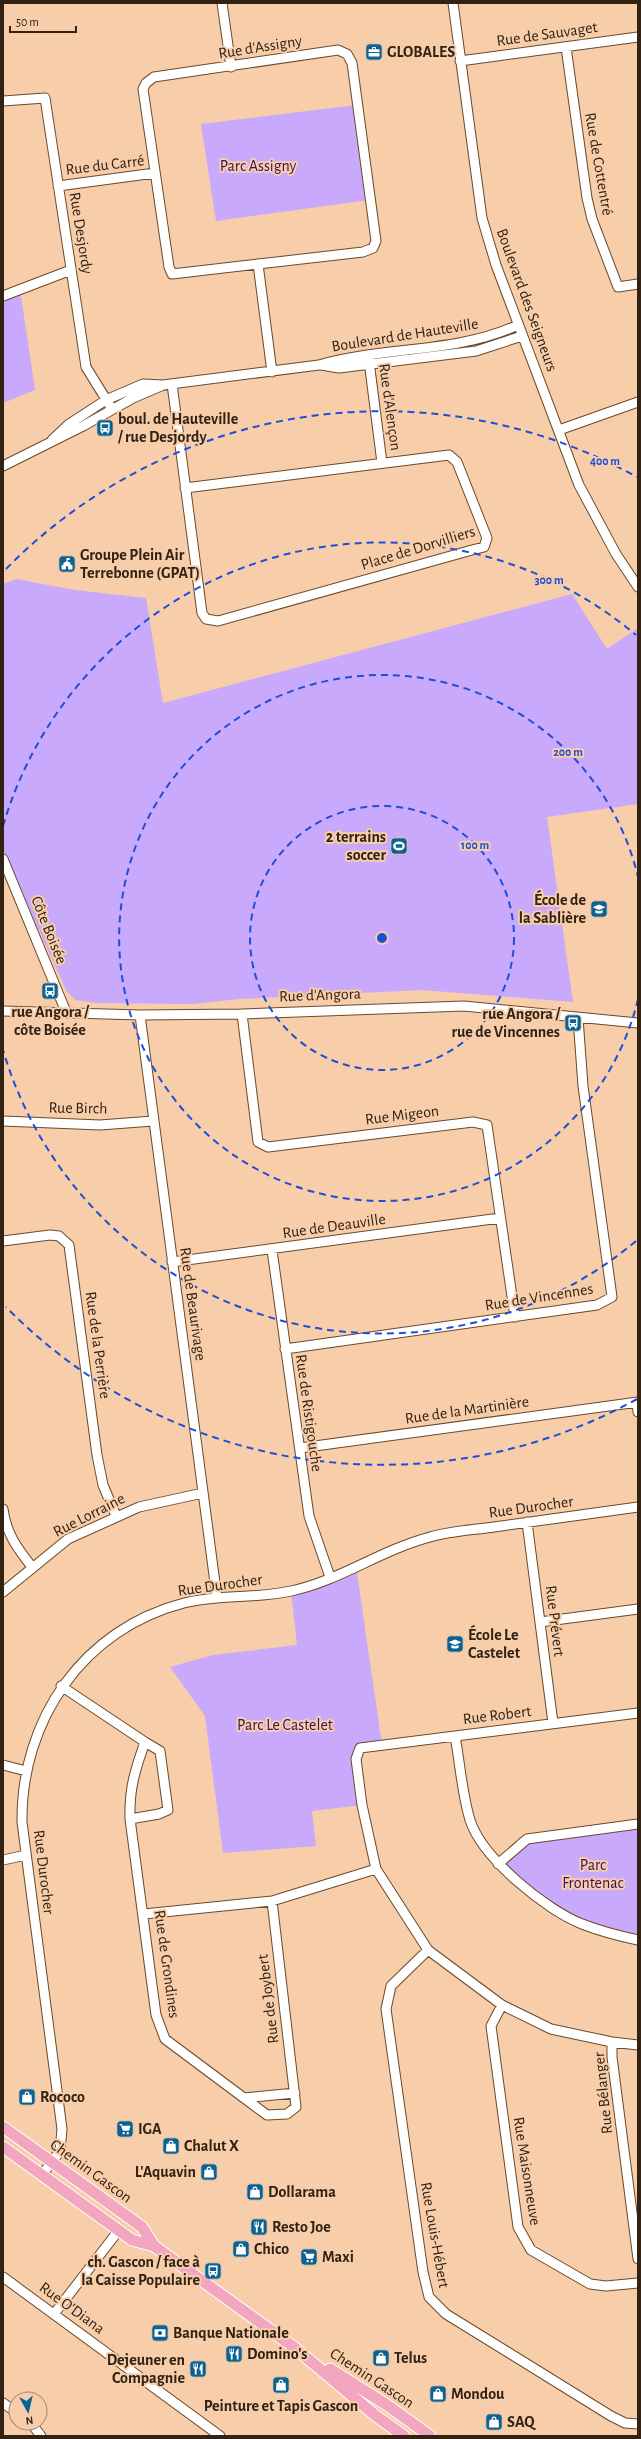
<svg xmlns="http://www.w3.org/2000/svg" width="641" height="2439" viewBox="0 0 641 2439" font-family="'Alegreya Sans',sans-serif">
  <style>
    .green { fill: #c9a9fb }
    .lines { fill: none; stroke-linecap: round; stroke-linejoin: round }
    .minor-casing { stroke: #6c4929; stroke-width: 11 }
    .major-casing { stroke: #fff; stroke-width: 13 }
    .minor { stroke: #fff; stroke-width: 9 }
    .major { stroke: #f2a6bf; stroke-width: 11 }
    .ring { fill: none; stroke: #1d4ed8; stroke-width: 2; stroke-dasharray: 7 5 }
    .labels { text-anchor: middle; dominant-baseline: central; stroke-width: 4; stroke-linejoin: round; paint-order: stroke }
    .street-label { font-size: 16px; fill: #312214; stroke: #f7cdaa }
    .poi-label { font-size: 16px; font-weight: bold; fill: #312214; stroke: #f7cdaa; text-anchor: start }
    .park-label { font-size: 16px; fill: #39105f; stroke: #f7cdaa }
    .centre { fill: #1d4ed8; stroke: #f7cdaa; stroke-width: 2 }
    .ring-label { font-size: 12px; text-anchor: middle; font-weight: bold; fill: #1d4ed8; stroke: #f7cdaa; stroke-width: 4; stroke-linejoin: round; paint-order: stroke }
  </style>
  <rect width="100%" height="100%" fill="#f7cdaa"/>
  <path class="green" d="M356,105L369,200L216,221L201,124Z
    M20,289L35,390L3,403V296Z
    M16,579L75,590L146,598L163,703L572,594L607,649L638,628V804L547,817L573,1002L422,990L239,999L193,1004L96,1003L75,1000L66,990L3,851V584Z
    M356,1566L382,1745L360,1748L362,1805L312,1811L316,1846L223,1853L205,1716L170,1667L213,1655L297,1645L291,1591Z
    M638,1824V1935C604,1928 570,1919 541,1898C527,1888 514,1875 501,1864L527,1839Z"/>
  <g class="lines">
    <defs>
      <path id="minor" d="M222,3L231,67
        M453,3L482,218L496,265L579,485L616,554L638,587
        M566,47L587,198L592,219L618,287L638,284
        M338,50L347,54L352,63L376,241L373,248L363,252L172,274L169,267L143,89L146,83L154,77Z
        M460,61L638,37
        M3,101L45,98L86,367L112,409
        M58,186L155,173
        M258,264L272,372
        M3,296L71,270
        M369,361L382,463
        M321,365L339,368L476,351L522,336
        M172,384L202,613L206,619L218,621L472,550L484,547L487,538L457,462L449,455L185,488
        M559,430L638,402
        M52,440L69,424L106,400L143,384L163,385L319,365C385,346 455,354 518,325
        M3,466L83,426L133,398L161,386
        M3,859L66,1012
        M3,1011L140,1015L242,1014L464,1006L638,1023
        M242,1014L258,1142L268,1147L473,1122L487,1125L515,1317
        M140,1015L217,1598
        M3,1121L100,1125L153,1121
        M3,1241L50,1235L59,1236L69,1245L97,1455L103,1485L116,1516
        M272,1250L309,1516L330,1577
        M172,1262L500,1218
        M285,1349L597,1305L612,1297L583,1086L578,1018
        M637,1402L638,1412
        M300,1448L638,1402
        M3,1509C6,1533 17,1548 32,1567
        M527,1522L553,1723
        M3,1592L68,1539L139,1507L203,1493
        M540,1622L638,1609
        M61,1686L145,1742C135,1770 129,1789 130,1819L156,2015L165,2039L244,2098L295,2093
        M638,1713L360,1748L356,1759L362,1805L376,1869L428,1950L502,2005L551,2029L612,2042L638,2045
        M455,1736C460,1763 462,1794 470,1820C482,1858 546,1910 582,1924C600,1931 619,1936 638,1940
        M3,1765L26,1771
        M130,1819L159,1814L168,1810L160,1751L145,1742
        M3,1860L26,1855
        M498,1864L527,1839L638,1824
        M144,1914L272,1901L376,1869
        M428,1950L391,1986L386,2009L423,2272L429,2297L446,2314L611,2416L625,2423L638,2424
        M502,2005L491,2026L518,2227L531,2250L590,2284L606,2286L638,2283
        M612,2042V2057L638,2259
        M244,2098L267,2115L287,2114L296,2107L272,1901
        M42,2175L60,2151L62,2129L22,1822C21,1720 83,1629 184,1603C219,1594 256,1599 291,1591C339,1581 381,1550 430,1537C450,1531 473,1530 494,1527C542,1520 590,1514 638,1507
        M3,2277L220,2436
        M54,2314L119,2230
        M3,2403L16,2412
        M31,2423L41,2436"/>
      <path id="major" d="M3,2127L142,2227L154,2246
        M3,2147L132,2240L154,2246L295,2348L376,2416L404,2436
        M330,2369L387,2405L430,2436"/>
    </defs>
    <use href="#minor" class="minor-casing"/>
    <use href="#major" class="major-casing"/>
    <use href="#minor" class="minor"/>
    <use href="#major" class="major"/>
  </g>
  <g class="ring">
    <circle cx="382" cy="938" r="132"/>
    <path d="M638 999A263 263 0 1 1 638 877"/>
    <path d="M636 1241A395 395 0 0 1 3 1050M3 826A395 395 0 0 1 636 635"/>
    <path d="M637 1399A527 527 0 0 1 6 1307M6 569A527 527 0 0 1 637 477"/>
  </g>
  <defs>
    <symbol id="office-square" viewBox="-11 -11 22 22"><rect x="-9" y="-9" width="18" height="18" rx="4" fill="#0b6293" stroke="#f7cdaa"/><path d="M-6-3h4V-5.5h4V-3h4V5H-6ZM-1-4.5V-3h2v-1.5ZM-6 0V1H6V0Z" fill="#fff"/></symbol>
    <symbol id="bus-square" viewBox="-11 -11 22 22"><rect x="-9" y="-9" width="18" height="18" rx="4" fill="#0b6293" stroke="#f7cdaa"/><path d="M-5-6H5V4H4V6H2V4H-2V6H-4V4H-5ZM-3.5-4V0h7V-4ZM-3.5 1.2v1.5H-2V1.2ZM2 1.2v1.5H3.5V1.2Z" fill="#fff"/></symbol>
    <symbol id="civic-square" viewBox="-11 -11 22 22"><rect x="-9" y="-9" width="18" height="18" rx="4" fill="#0b6293" stroke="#f7cdaa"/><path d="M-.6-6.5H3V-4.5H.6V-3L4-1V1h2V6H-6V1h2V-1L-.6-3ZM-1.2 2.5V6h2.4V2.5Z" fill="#fff"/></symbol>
    <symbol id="stadium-square" viewBox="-11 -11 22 22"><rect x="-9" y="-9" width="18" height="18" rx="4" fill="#0b6293" stroke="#f7cdaa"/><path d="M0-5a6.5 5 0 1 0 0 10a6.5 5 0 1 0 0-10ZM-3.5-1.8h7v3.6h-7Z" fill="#fff"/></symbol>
    <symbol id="school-square" viewBox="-11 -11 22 22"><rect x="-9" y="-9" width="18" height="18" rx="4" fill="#0b6293" stroke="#f7cdaa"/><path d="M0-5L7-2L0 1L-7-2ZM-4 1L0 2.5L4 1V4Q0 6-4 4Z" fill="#fff"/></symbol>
    <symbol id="shop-square" viewBox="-11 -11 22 22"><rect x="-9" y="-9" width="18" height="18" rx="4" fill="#0b6293" stroke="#f7cdaa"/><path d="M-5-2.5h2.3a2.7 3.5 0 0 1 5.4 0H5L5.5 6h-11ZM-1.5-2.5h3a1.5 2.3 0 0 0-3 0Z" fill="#fff"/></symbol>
    <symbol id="supermarket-square" viewBox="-11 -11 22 22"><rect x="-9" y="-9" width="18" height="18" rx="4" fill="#0b6293" stroke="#f7cdaa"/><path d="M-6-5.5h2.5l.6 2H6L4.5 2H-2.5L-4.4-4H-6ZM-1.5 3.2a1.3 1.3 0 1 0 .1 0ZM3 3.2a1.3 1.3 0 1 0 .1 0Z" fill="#fff"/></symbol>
    <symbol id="restaurant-square" viewBox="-11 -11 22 22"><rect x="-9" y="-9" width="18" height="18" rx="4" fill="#0b6293" stroke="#f7cdaa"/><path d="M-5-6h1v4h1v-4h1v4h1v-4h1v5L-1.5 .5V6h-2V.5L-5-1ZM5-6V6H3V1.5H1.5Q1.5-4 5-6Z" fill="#fff"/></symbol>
    <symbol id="bank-square" viewBox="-11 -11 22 22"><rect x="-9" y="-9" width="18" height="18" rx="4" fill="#0b6293" stroke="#f7cdaa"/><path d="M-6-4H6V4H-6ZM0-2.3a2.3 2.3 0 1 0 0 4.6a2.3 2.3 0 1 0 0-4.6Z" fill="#fff"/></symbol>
  </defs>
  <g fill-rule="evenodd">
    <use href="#office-square" x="364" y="42" width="20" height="20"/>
    <use href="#bus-square" x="95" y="418" width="20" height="20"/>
    <use href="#civic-square" x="57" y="554" width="20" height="20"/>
    <use href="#stadium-square" x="389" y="836" width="20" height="20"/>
    <use href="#school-square" x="589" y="899" width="20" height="20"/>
    <use href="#bus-square" x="40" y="981" width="20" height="20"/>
    <use href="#bus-square" x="563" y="1013" width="20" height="20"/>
    <use href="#school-square" x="445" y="1634" width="20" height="20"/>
    <use href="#shop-square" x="17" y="2087" width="20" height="20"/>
    <use href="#supermarket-square" x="115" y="2119" width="20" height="20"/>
    <use href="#shop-square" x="161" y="2136" width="20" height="20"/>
    <use href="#shop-square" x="199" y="2162" width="20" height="20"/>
    <use href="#shop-square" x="245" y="2182" width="20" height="20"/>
    <use href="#restaurant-square" x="249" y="2217" width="20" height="20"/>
    <use href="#shop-square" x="231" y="2239" width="20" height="20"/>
    <use href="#supermarket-square" x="299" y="2247" width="20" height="20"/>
    <use href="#bus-square" x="203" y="2261" width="20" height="20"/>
    <use href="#bank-square" x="150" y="2323" width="20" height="20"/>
    <use href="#restaurant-square" x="224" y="2344" width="20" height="20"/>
    <use href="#shop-square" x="371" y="2348" width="20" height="20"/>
    <use href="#restaurant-square" x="188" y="2359" width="20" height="20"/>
    <use href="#shop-square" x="271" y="2375" width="20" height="20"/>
    <use href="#shop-square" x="428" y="2384" width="20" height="20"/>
    <use href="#shop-square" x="484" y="2412" width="20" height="20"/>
  </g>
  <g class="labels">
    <g class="street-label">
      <text transform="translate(547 34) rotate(-8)">Rue de Sauvaget</text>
      <text transform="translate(260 47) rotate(-9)">Rue d'Assigny</text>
      <text transform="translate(599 164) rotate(80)">Rue de Cottentré</text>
      <text transform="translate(105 165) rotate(-7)">Rue du Carré</text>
      <text transform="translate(81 233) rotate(81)">Rue Desjordy</text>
      <text transform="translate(527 300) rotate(70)">Boulevard des Seigneurs</text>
      <text transform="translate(405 335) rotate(-9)">Boulevard de Hauteville</text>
      <text transform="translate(390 407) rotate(82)">Rue d'Alençon</text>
      <text transform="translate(418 548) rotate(-17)">Place de Dorvilliers</text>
      <text transform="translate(49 930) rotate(68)">Côte Boisée</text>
      <text transform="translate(320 995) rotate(-2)">Rue d'Angora</text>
      <text transform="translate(78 1108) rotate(1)">Rue Birch</text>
      <text transform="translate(402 1115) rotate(-7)">Rue Migeon</text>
      <text transform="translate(334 1226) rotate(-8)">Rue de Deauville</text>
      <text transform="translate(539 1297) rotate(-9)">Rue de Vincennes</text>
      <text transform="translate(193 1304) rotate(82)">Rue de Beaurivage</text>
      <text transform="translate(98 1345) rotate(82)">Rue de la Perrière</text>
      <text transform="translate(467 1410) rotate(-8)">Rue de la Martinière</text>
      <text transform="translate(309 1413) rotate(82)">Rue de Ristigouche</text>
      <text transform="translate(531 1507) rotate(-8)">Rue Durocher</text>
      <text transform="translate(89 1515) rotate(-27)">Rue Lorraine</text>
      <text transform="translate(220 1585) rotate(-8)">Rue Durocher</text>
      <text transform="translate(555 1621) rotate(83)">Rue Prévert</text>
      <text transform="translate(497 1715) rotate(-7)">Rue Robert</text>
      <text transform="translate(44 1872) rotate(83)">Rue Durocher</text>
      <text transform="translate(167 1964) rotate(82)">Rue de Grondines</text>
      <text transform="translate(268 1999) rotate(-97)">Rue de Joybert</text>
      <text transform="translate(603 2093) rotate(-96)">Rue Bélanger</text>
      <text transform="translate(91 2171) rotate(36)">Chemin Gascon</text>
      <text transform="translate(527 2171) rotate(81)">Rue Maisonneuve</text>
      <text transform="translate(435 2235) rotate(80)">Rue Louis-Hébert</text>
      <text transform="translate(72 2308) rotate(36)">Rue O'Diana</text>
      <text transform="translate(372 2378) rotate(33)">Chemin Gascon</text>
    </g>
    <g class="poi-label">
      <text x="387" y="52">GLOBALES</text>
      <text x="118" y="419">boul. de Hauteville<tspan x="118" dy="18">/ rue Desjordy</tspan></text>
      <text x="80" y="555">Groupe Plein Air<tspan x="80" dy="18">Terrebonne (GPAT)</tspan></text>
      <text x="386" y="837" text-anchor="end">2 terrains<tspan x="386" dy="18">soccer</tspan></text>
      <text x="586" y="900" text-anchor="end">École de<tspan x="586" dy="18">la Sablière</tspan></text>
      <text x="50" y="1012" text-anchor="middle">rue Angora /<tspan x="50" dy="18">côte Boisée</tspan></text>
      <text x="560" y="1014" text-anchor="end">rue Angora /<tspan x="560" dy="18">rue de Vincennes</tspan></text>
      <text x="468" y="1635">École Le<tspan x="468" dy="18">Castelet</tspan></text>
      <text x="40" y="2097">Rococo</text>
      <text x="138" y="2129">IGA</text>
      <text x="184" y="2146">Chalut X</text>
      <text x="196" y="2172" text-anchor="end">L'Aquavin</text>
      <text x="268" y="2192">Dollarama</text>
      <text x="272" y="2227">Resto Joe</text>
      <text x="254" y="2249">Chico</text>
      <text x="322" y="2257">Maxi</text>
      <text x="200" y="2262" text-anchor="end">ch. Gascon / face à<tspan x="200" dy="18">la Caisse Populaire</tspan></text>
      <text x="173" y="2333">Banque Nationale</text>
      <text x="247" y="2354">Domino's</text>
      <text x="394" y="2358">Telus</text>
      <text x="185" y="2360" text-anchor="end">Dejeuner en<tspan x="185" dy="18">Compagnie</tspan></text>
      <text x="451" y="2394">Mondou</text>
      <text x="281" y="2406" text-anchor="middle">Peinture et Tapis Gascon</text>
      <text x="507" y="2422">SAQ</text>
    </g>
    <g class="park-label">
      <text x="258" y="166">Parc Assigny</text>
      <text x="285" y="1725">Parc Le Castelet</text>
      <text x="593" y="1865">Parc<tspan x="593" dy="18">Frontenac</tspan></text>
    </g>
  </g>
  <circle cx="382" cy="938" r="6" class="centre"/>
  <g class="ring-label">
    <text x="605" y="465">400 m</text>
    <text x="549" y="584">300 m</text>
    <text x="568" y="756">200 m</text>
    <text x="475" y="849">100 m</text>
  </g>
  <rect width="641" height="2439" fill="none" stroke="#312214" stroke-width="8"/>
  <g transform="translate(28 2411) rotate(172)"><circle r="19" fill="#f7cdaa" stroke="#a8896e"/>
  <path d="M0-3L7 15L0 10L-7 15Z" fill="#0b6293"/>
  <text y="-6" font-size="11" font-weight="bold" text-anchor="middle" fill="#312214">N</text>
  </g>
  <path d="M10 26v6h66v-6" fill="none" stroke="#312214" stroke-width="2"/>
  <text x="16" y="26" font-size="12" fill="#312214" stroke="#f7cdaa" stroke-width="3" paint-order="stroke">50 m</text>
</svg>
